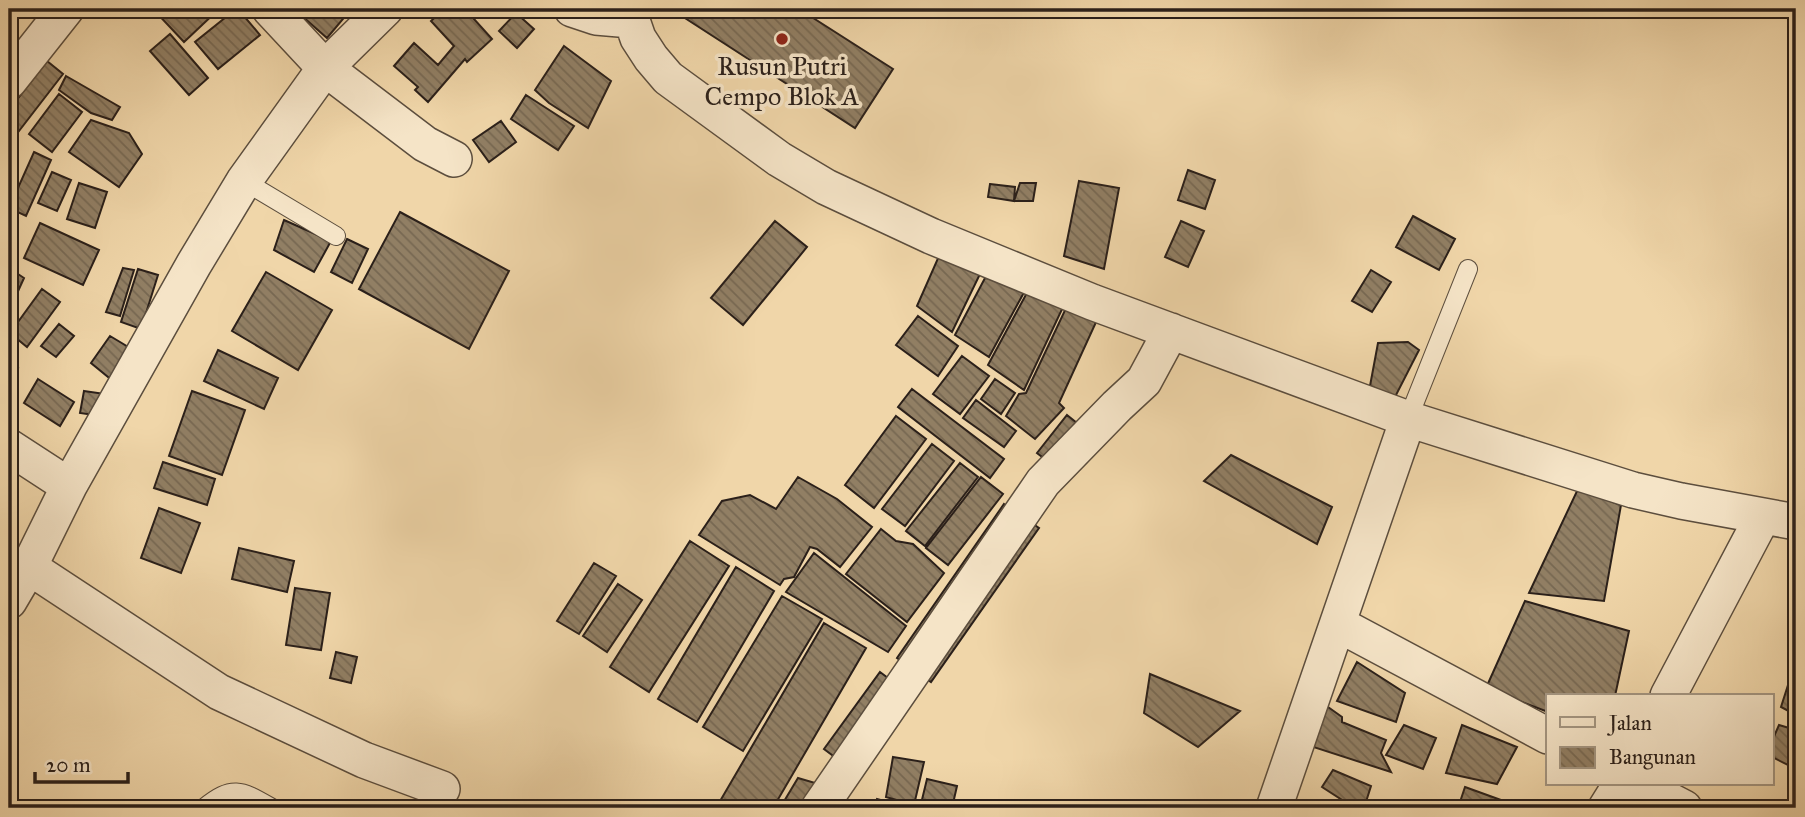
<svg xmlns="http://www.w3.org/2000/svg" width="1805" height="817" viewBox="0 0 1805 817" font-family="'IM FELL Great Primer',serif">
  <style>
    .building { fill: url(#building-back-hatch); stroke: #2b201a; stroke-width: 2 }
    .lines { fill: none; stroke-linecap: round; stroke-linejoin: round }
    .lane-casing { stroke: #5c4e3e; stroke-width: 20 }
    .street-casing { stroke: #5c4e3e; stroke-width: 38 }
    .lane { stroke: #f5e4c7; stroke-width: 18 }
    .street { stroke: #f5e4c7; stroke-width: 35 }
    .poi-dot { fill: #8f2418; stroke: #f5e4c7; stroke-width: 2.5 }
    .labels { text-anchor: middle; dominant-baseline: central; stroke-width: 7; stroke-linejoin: round; paint-order: stroke }
    .poi-label { font-size: 26px; fill: #2b201a; stroke: #f5e4c7 }
  </style>
  <defs>
    <pattern id="building-back-hatch" width="6" height="6" patternUnits="userSpaceOnUse" patternTransform="scale(1.75)"><rect width="6" height="6" fill="#917f64"/><path d="M-1 5l2 2M0 0l6 6M5-1l2 2" fill="none" stroke="#776852"/></pattern>
  </defs>
  <rect width="100%" height="100%" fill="#f0d6a9"/>
  <filter id="stains"><feTurbulence type="fractalNoise" baseFrequency=".00286" numOctaves="4"/><feColorMatrix values="0 0 0 0 .2 0 0 0 0 .09 0 0 0 0 .02 0 0 0 .5 -.17"/></filter>
  <radialGradient id="worn" r=".72"><stop offset=".6" stop-color="#630" stop-opacity="0"/><stop offset="1" stop-color="#630" stop-opacity=".3"/></radialGradient>
  <path class="building" d="M153,9H219L184,42Z
    M236,9H238L260,35L218,69L195,42Z
    M294,9H343L348,13L327,38Z
    M444,9H465L492,39L467,62L465,59L428,102L415,90L418,87L394,66L414,43L438,65L454,46L431,21Z
    M671,9H799L893,69L855,128Z
    M516,13L534,29L517,48L499,31Z
    M170,34L208,78L189,95L150,51Z
    M564,46L611,81L588,128L549,103L535,90Z
    M47,61L63,74L12,140L9,137V110Z
    M66,76L120,107L112,120L91,113L59,90Z
    M59,94L82,112L52,152L29,134Z
    M526,95L574,126L558,150L511,119Z
    M91,120L129,133L142,154L119,187L69,152Z
    M501,121L516,142L489,162L473,140Z
    M34,152L51,160L26,216L9,208Z
    M1188,170L1215,180L1205,209L1178,200Z
    M52,172L71,180L57,211L38,203Z
    M1079,181L1119,188L1104,269L1064,256Z
    M79,183L107,192L95,228L67,219Z
    M1020,183H1036L1033,201H1014Z
    M990,184L1015,187L1014,201L988,197Z
    M400,212L509,271L469,349L359,289Z
    M1413,216L1455,239L1439,270L1396,247Z
    M284,220L331,241L314,272L274,250Z
    M775,221L807,247L743,325L711,298Z
    M1181,221L1204,231L1188,267L1165,257Z
    M40,223L99,250L83,285L24,258Z
    M347,239L368,249L352,283L331,272Z
    M939,256L980,274L952,332L917,306Z
    M9,268L24,278L9,311Z
    M123,268L134,270L120,316L106,312Z
    M138,269L158,275L141,329L121,322Z
    M1371,270L1391,282L1372,312L1352,301Z
    M266,272L332,310L298,370L232,331Z
    M985,278L1009,279L1028,285L989,357L955,335Z
    M42,289L60,302L27,347L10,333Z
    M1029,289L1064,305L1024,390L988,365Z
    M1067,306L1097,320L1059,403L1064,408L1035,439L1006,416L1019,394L1026,393Z
    M918,316L958,346L938,376L896,345Z
    M59,324L74,336L56,357L41,346Z
    M110,336L140,354L119,386L91,363Z
    M1408,342L1419,350L1395,397L1370,386L1378,343Z
    M218,350L278,378L264,409L204,381Z
    M962,356L989,376L960,414L933,394Z
    M9,362L18,368L9,382Z
    M38,379L74,402L60,426L24,403Z
    M995,379L1015,393L1001,414L981,399Z
    M912,389L1004,459L990,478L898,407Z
    M84,391L112,395L108,417L80,413Z
    M192,391L245,410L222,475L169,456Z
    M976,400L1016,431L1004,447L963,418Z
    M1067,415L1088,432L1058,469L1037,453Z
    M896,416L926,439L874,508L845,485Z
    M932,444L954,461L905,526L882,509Z
    M1231,455L1332,507L1317,544L1204,481Z
    M163,462L215,479L207,505L154,488Z
    M960,463L978,477L925,546L906,531Z
    M798,477L837,499L872,527L840,567L817,549L810,547L794,577L784,579L780,585L699,535L722,501L750,495L776,509Z
    M981,477L1003,494L948,565L926,548Z
    M1578,489L1621,505L1604,601L1529,593Z
    M1004,504L1039,528L931,682L897,658Z
    M159,508L200,523L181,573L141,558Z
    M881,529L896,541L913,544L944,573L907,622L846,574Z
    M690,541L729,566L649,692L610,667Z
    M239,548L294,561L287,592L232,579Z
    M814,553L906,626L888,652L786,592Z
    M594,563L616,576L579,634L557,621Z
    M736,567L774,591L697,722L658,699Z
    M618,584L642,600L607,652L583,636Z
    M295,588L330,593L321,650L286,645Z
    M782,596L822,619L743,751L703,727Z
    M1525,601L1629,631L1615,696H1548V712L1486,688Z
    M824,623L866,648L773,808H716Z
    M336,652L357,657L351,683L330,678Z
    M1796,660V715L1781,707Z
    M1357,662L1405,693L1396,722L1337,701Z
    M880,672L912,696L856,773L824,749Z
    M1150,674L1240,711L1198,747L1144,713Z
    M1321,702L1342,717V722L1386,740L1381,753L1391,772L1304,744Z
    M1404,725L1436,738L1423,769L1386,755Z
    M1462,725L1517,747L1497,784L1446,773Z
    M1779,725L1796,730V769L1772,757V741Z
    M893,757L924,762L914,805L886,797Z
    M1333,770L1371,786L1364,808H1334L1342,800L1322,787Z
    M798,778L822,785L830,808H780Z
    M927,779L957,786L952,808H920Z
    M1465,787L1523,808H1458Z
    M877,799L909,808H874Z"/>
  <g class="lines">
    <defs>
      <path id="lane" d="M244,181L336,236
        M1408,419L1468,269
        M204,808C233,784 242,791 272,808"/>
      <path id="street" d="M270,9L325,68L425,144L454,159
        M572,9L596,17L631,20
        M628,9L638,38L651,58L668,78L779,159L826,187L931,236L1092,302L1408,419L1633,490L1681,501L1796,522
        M9,81L66,9
        M9,447L69,486
        M29,567L219,692L364,760L442,789
        M9,601L29,567L69,486L194,264L244,181L325,68L385,9
        M1338,624L1548,736
        M1668,696L1763,516
        M1638,784L1684,808
        M819,808L1043,482L1117,406L1144,381L1171,331
        M1274,808L1408,419
        M1606,808L1621,784"/>
    </defs>
    <use href="#lane" class="lane-casing"/>
    <use href="#street" class="street-casing"/>
    <use href="#lane" class="lane"/>
    <use href="#street" class="street"/>
  </g>
  <circle class="poi-dot" cx="782" cy="39" r="7"/>
  <g class="labels">
    <g class="poi-label">
      <text x="782" y="66">Rusun Putri<tspan x="782" dy="30">Cempo Blok A</tspan></text>
    </g>
  </g>
  <rect width="1805" height="817" fill="none" stroke="#f0d6a9" stroke-width="35"/>
  <rect x="10" y="10" width="1784" height="796" fill="none" stroke="#2b201a" stroke-width="3.5"/>
  <rect x="18" y="18" width="1770" height="782" fill="none" stroke="#2b201a" stroke-width="2"/>
  <rect x="1546" y="694" width="228" height="91" fill="#f5e4c7" stroke="#a49682" stroke-width="2"/>
  <rect x="1560" y="717" width="35" height="10" fill="#f5e4c7" stroke="#a49682" stroke-width="2"/>
  <text x="1609" y="730" font-size="21" fill="#2b201a">Jalan</text>
  <rect x="1560" y="747" width="35" height="21" fill="url(#building-back-hatch)" stroke="#a49682" stroke-width="2"/>
  <text x="1609" y="764" font-size="21" fill="#2b201a">Bangunan</text>
  <path d="M35 772v10h93v-10" fill="none" stroke="#2b201a" stroke-width="3.5"/>
  <text x="46" y="772" font-size="21" fill="#2b201a" stroke="#f5e4c7" stroke-width="5" paint-order="stroke">20 m</text>
  <rect width="100%" height="100%" filter="url(#stains)"/>
  <rect width="100%" height="100%" fill="url(#worn)"/>
</svg>
